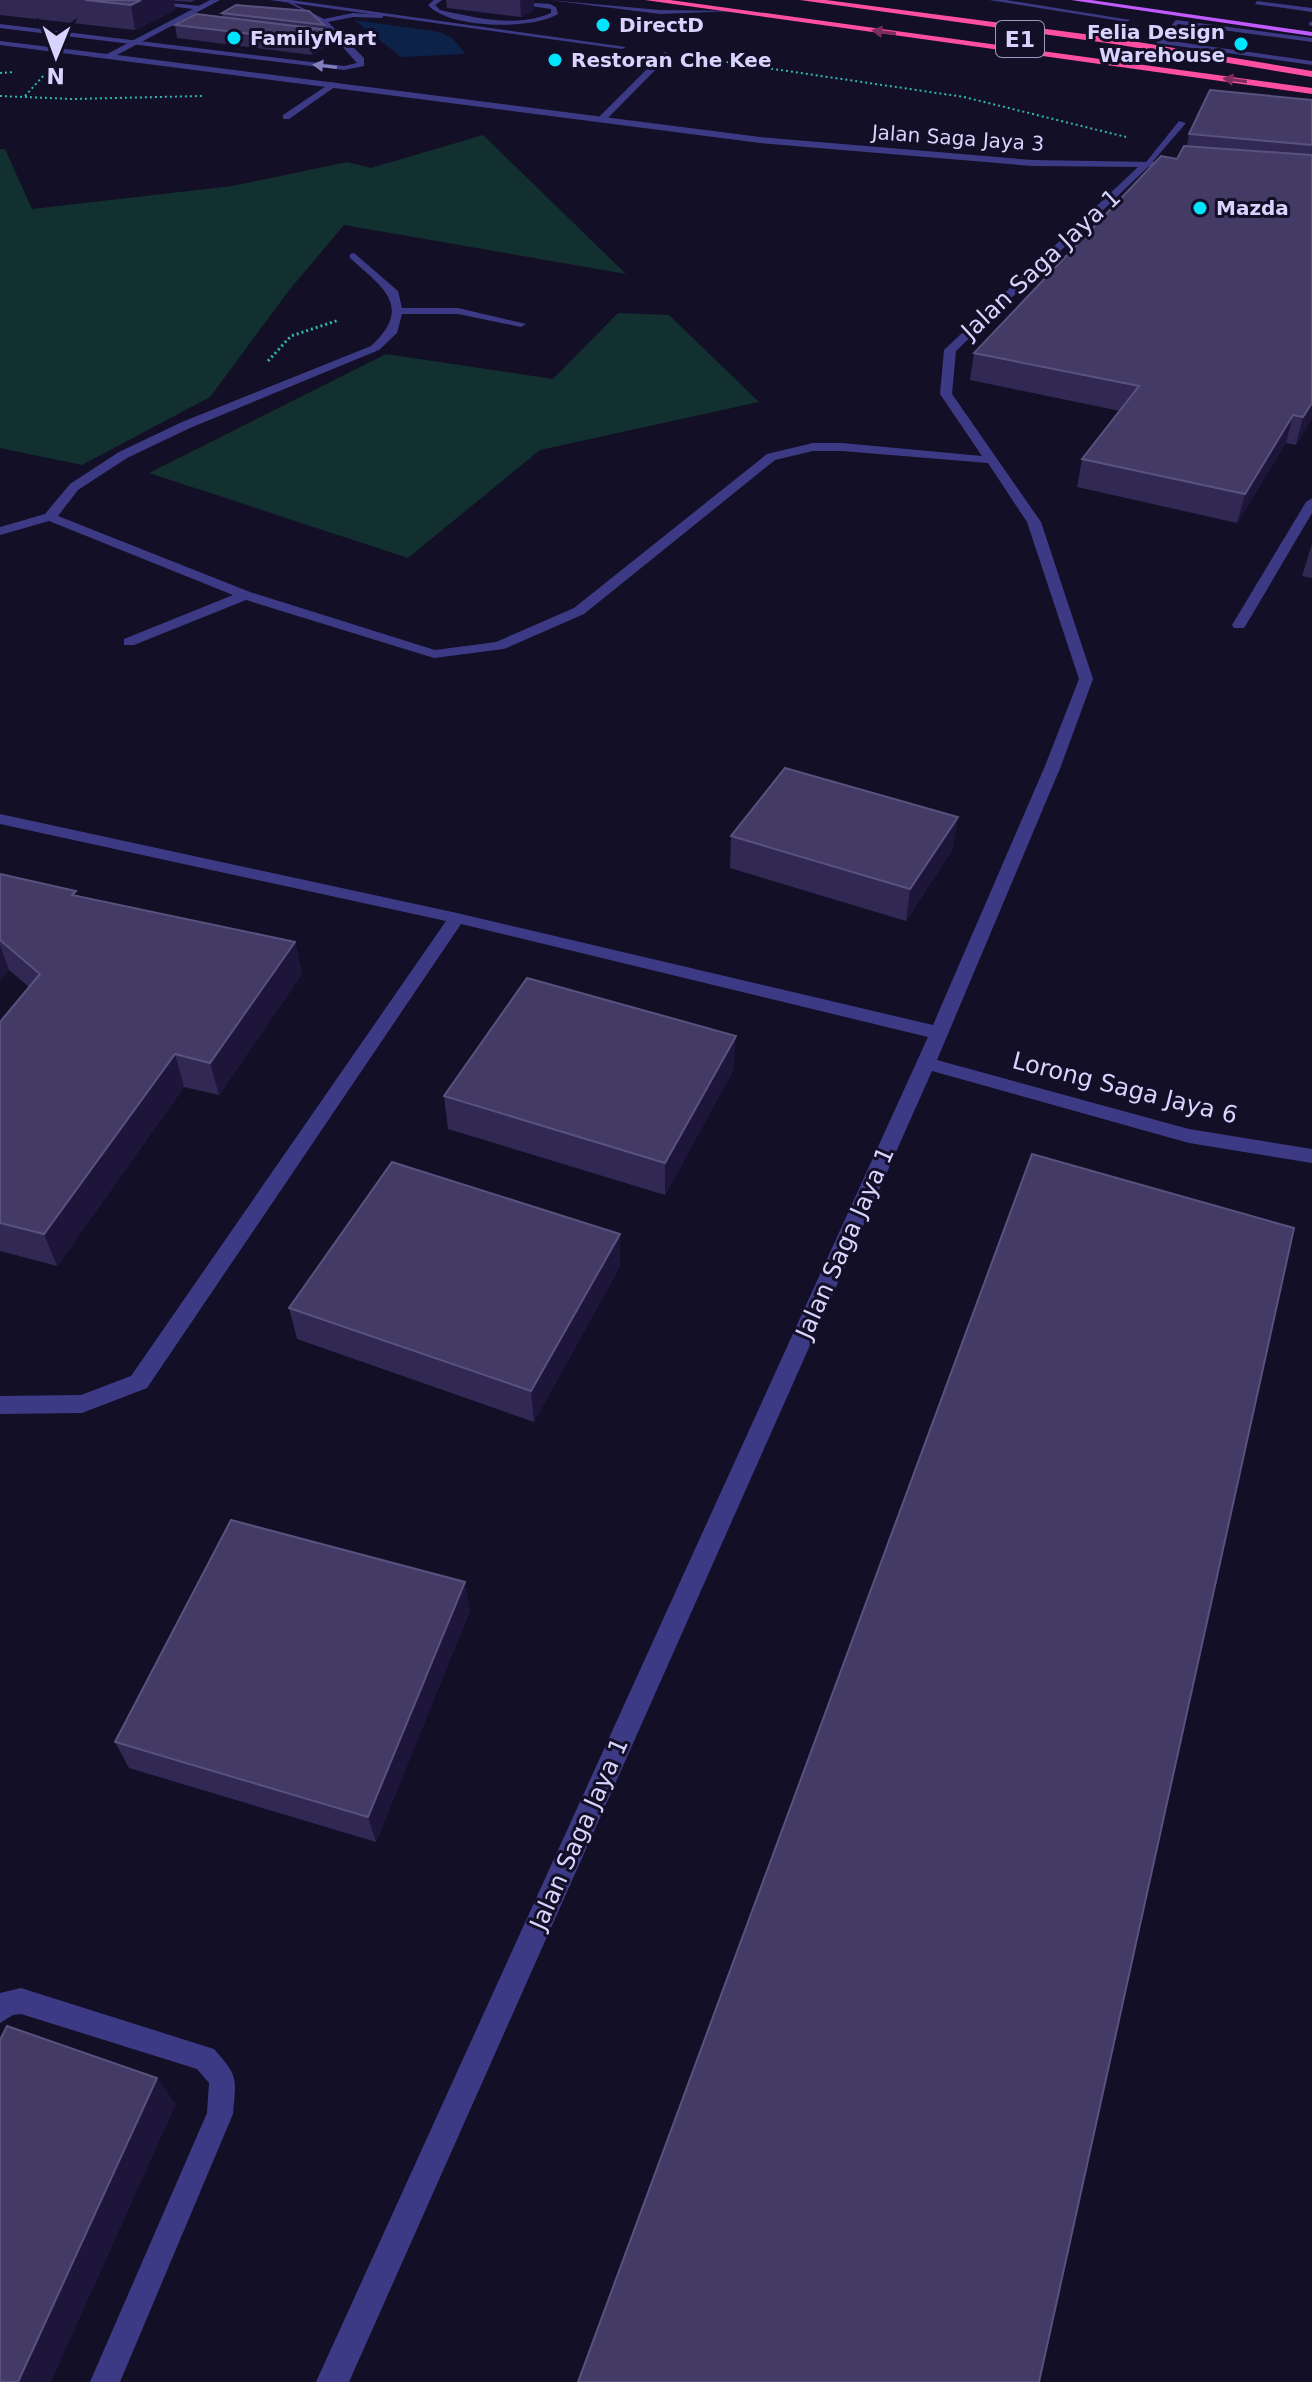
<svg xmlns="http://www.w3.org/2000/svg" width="1312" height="2382" viewBox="0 0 1312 2382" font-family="'DejaVu Sans',sans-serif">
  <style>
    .green { fill: #12302f }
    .water { fill: #0c2248 }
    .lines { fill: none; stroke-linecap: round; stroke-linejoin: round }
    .path-far1 { stroke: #2fb8b0; stroke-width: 2; stroke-dasharray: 2 3; stroke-linecap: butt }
    .path { stroke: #2fb8b0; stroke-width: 3; stroke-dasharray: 2 3; stroke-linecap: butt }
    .service { fill: #3d3a85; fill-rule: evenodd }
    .minor { fill: #3d3a85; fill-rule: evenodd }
    .primary { fill: #c25bff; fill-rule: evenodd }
    .motorway { fill: #ff4fa3; fill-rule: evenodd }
    .wall { fill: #312854 }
    .shaded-wall { fill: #1d163a }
    .building { fill: #433a66; stroke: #5a527e; stroke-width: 2 }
    .oneway { fill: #7d2c5e }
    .oneway2 { fill: #837fbc }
    .poi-dot { fill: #00e5ff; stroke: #130f26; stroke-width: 3 }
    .labels { text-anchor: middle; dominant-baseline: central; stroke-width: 6; stroke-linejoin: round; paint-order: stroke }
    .far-poi-label { font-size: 20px; font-weight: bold; fill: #d9d4ff; stroke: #130f26; text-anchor: start }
    .far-street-label { font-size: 20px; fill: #d9d4ff; stroke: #130f26 }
    .shield { fill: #130f26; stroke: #9e99be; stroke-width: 2 }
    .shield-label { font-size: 22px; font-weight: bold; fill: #d9d4ff }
    .street-label { font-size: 24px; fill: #d9d4ff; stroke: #130f26 }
  </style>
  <rect width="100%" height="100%" fill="#130f26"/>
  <path class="green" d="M483,135L626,274L344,225L290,289L210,397L82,465L0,448V149H5L32,209L232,186L347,162L371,168Z
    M618,313L669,315L759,402L540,450L408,558L149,473L386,354L553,379Z"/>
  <path class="water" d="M354,20L440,32L452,38L466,54L401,57Z"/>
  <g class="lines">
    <path class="path-far1" d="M692,57L964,97L1126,137
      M0,73L15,72
      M0,96L72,99L202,96
      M25,96L45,74"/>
    <path class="path" d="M268,361L291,336L339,320"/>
    <path class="service" d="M434,0H442L435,5L440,10C477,18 516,28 551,13V9L490,0L550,4L556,7L558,14C532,30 449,29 428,5Z
      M989,0H1006L1130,20L1127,22Z
      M151,1L201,6L204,8L201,10L153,4Z
      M289,1L324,19L353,13L384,15L382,18L353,17L328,22L364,58V66L344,70L0,28V24L344,66L357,63L316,17L289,3Z
      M1257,1L1312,8V12L1255,4Z
      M1176,20L1312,38V42L1178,24L1164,40L1312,61V65L1156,43Z
      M1312,21V26L1309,25V23Z
      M664,52L671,54L606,120H600V116Z
      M332,82L339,84L289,119H283V115Z
      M1179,121L1186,123L1149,166H1143Z
      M21,1988L214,2049C239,2077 236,2078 233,2114L120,2382H90L207,2113L209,2083L197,2069L21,2014L13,2015L0,2023V1993Z"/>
    <path class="minor" d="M210,0H220L117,55L760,137L1032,160L1155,162V166L1148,167L956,351L952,394L1041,522L1093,679L1061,766L937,1060L1189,1129L1312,1149V1163L1189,1143L932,1071L349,2382H316L928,1037L461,924L147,1388L82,1413L0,1414V1396L81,1395L131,1376L446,921L0,824V814L457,913L933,1025L1045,766L1079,679L1027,522L988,463L842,451H813L775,460L584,614L504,649L434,658L246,600L134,645H124V639L233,595L49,521L0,535V527L45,514L70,484L119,452L182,422L371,346C414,306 382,287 350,258V254L354,253L398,291L402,308H458L526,324L521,327L458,314H402L397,333L379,350L190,428L127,458L78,490L58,516L250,592L435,650L496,642L574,608L767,454L813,443H842L982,456L940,394L944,350L1138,167L1032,166L760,143L0,45V41L107,54Z
      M270,0H291L626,47L622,49Z
      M549,0L660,10L735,11L660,14Z
      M1312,498V513L1246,625L1244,628H1234L1232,625L1306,502Z"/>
    <path class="primary" d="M1071,0H1091L1312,32V36Z"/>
    <path class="motorway" d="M645,0H670L1312,88V94Z
      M800,0H826L1114,38L1312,71V77L1114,44Z"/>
  </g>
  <path class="wall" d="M0,0H195L191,2L174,1L175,10L135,30L0,15Z
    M446,0H548H534V10L521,17L447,8Z
    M222,13L324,25L325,30H328L330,44L312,55L177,38L175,25L223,17Z
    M1312,100V418L1296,445L1286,443L1237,523L1077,487L1082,459L1120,411L970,380L974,353L1177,159L1187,146L1189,134Z
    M1312,544V578L1302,576Z
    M731,836L953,849L906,921L730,868Z
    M0,874L77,896L295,942L302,974L219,1095L184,1087L57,1266L0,1251V1022L29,987L9,970L0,980Z
    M734,1069L665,1195L448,1129L444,1096Z
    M620,1234V1266L534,1422L297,1339L289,1308Z
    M470,1610L376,1842L129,1768L115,1742Z"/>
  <path class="shaded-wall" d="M141,0H174L175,10L135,30L131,5Z
    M520,0H534V10L521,17Z
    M328,30L330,44L312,55L310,41Z
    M1312,403V418L1296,445L1303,417Z
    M1293,415L1286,443L1237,523L1245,494Z
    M958,817L953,849L906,921L910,889Z
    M295,942L302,974L219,1095L210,1063Z
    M0,945L9,970L0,980Z
    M736,1036L734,1069L665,1195V1163Z
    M175,1054L184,1087L57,1266L44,1234Z
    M620,1234V1266L534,1422L531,1391Z
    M465,1582L470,1610L376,1842L368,1817Z
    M157,2078L176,2104L51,2382H18Z"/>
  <path class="building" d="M85,0H141L131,5Z
    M236,5L309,11L324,25L222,13Z
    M196,14L328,30L310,41L175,25Z
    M1210,90L1312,100V145L1189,134Z
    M1184,146L1312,155V403L1303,417L1293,415L1245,494L1082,459L1139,386L974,353L1161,156L1177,159Z
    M785,768L958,817L910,889L731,836Z
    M0,874L76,891L72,895L295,942L210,1063L175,1054L44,1234L0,1223V1022L40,974L0,940Z
    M527,978L736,1036L665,1163L444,1096Z
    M1032,1154L1294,1228L1039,2382H578Z
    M392,1162L620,1234L531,1391L289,1308Z
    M231,1520L465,1582L368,1817L115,1742Z
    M7,2026L157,2078L18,2382H0V2040Z"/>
  <defs><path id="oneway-solid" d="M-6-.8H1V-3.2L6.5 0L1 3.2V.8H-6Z" transform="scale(2)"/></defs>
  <g class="oneway">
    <use href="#oneway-solid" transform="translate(884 32) rotate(-172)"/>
    <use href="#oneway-solid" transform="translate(1235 80) rotate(-172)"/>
  </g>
  <use class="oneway2" href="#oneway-solid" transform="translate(325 66) rotate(-173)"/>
  <g class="poi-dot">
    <circle cx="603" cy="25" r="8"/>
    <circle cx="234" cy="38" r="8"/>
    <circle cx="1241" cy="44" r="8"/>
    <circle cx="555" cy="60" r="8"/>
    <circle cx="1200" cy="208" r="8"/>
  </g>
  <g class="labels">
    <g class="far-poi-label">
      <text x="619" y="25">DirectD</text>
      <text x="1225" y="32" text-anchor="end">Felia Design<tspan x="1225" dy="23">Warehouse</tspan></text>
      <text x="250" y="38">FamilyMart</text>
      <text x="571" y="60">Restoran Che Kee</text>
      <text x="1216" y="208">Mazda</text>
    </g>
    <g class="far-street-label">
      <text transform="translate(958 138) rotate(4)">Jalan Saga Jaya 3</text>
    </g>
    <rect class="shield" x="996" y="21" width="48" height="36" rx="6"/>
    <g class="shield-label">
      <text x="1020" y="39">E1</text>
    </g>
    <g class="street-label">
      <text transform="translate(1041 264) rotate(-43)">Jalan Saga Jaya 1</text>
      <text transform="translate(1125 1088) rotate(14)">Lorong Saga Jaya 6</text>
      <text transform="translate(845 1243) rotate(-66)">Jalan Saga Jaya 1</text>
      <text transform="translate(579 1834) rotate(-66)">Jalan Saga Jaya 1</text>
    </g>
  </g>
  <g transform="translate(56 56) rotate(181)" stroke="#130f26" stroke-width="6" paint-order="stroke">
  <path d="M0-6L14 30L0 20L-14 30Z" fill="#d9d4ff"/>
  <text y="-12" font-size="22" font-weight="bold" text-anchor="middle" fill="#d9d4ff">N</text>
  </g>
</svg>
